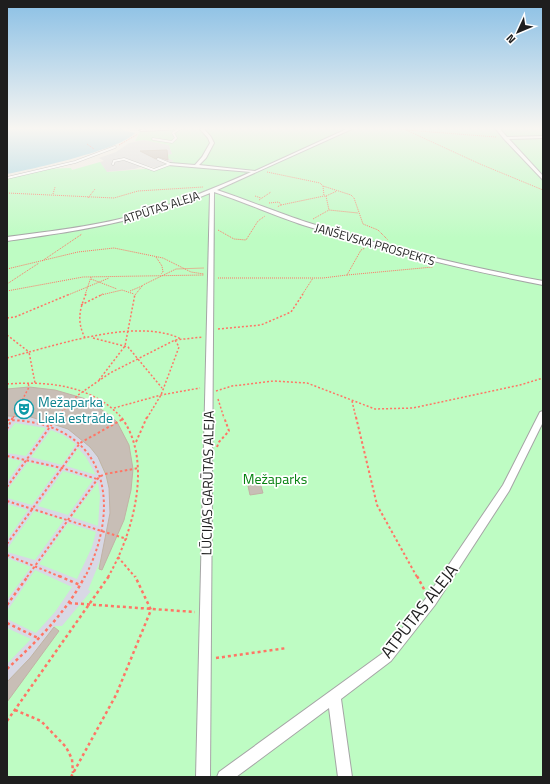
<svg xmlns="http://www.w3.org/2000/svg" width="550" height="784" viewBox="0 0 550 784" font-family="'Titillium Web',sans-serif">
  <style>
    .residential { fill: #dcdbdb }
    .park { fill: #befcc3 }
    .plaza { fill: #d8d8e5; fill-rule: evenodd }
    .water { fill: #a1d2e0 }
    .building { fill: #c8beb6; stroke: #c2b2a5 }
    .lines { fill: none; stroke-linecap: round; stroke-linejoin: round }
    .service-casing { stroke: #a5a5a5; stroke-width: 3 }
    .minor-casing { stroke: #a5a5a5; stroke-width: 2 }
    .path-far3 { stroke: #ff7565; stroke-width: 1; stroke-dasharray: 1 1; stroke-linecap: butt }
    .path-far2 { stroke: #ff7565; stroke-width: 1.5; stroke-dasharray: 2 2; stroke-linecap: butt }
    .path-far1 { stroke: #ff7565; stroke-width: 2; stroke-dasharray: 2.5 2.5; stroke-linecap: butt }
    .path { stroke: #ff7565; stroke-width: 2.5; stroke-dasharray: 3 3; stroke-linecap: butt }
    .service { stroke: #fff; stroke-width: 2 }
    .minor { fill: #fff; fill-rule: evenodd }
    .labels { text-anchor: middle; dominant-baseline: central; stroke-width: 3.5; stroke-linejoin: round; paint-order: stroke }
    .far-street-label { font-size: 12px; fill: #1e1e1e; stroke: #fff }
    .culture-label { font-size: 14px; fill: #0d838f; stroke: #fff; text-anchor: start }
    .park-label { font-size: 14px; fill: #068210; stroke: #fff }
    .street-label { font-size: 14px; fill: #1e1e1e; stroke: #fff }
    .near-street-label { font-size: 17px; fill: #1e1e1e; stroke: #fff }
  </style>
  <rect width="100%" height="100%" fill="#f0ebe3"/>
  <path class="residential" d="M144,140L169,145L172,154L164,156L174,161L156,168L145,165L135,169L106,172L100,162L104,161L99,158L116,152L129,143Z"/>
  <path class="park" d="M195,128H543V777H7V179L43,169L71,168L72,170L100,162L107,172L156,168L174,161L163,156L172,154L169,145L144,140L135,141L141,130Z"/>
  <path class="plaza" d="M7,416L31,417L68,429L84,440L98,457L105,474L109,488L110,513L102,556L88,590L91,591L62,626H55L30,658L7,682V664L31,639L7,628V619L36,633L55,612L72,587L35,570L7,611V600L31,567L7,558V552L35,560L64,520L34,511L7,549V540L28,510L7,504V498L32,505L58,469L28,462L7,490V482L22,461L7,458V453L26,456L46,428L15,423L7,433V426L9,422H7ZM51,430L63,435L76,444L62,465L31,457ZM78,448L86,457L96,475L66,466ZM63,471L93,480L68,515L38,506ZM98,482L100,496L98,526L72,517ZM68,523L96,532L92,547L77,579L39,564Z"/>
  <path class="water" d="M7,128H123V130L135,133C120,150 32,169 7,174Z"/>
  <path class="building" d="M167,150L168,160L158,157L156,159L140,151Z
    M29,387L55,390L86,399L112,417L117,422L129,445L133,469L131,490L124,520L102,570L99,569L110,513L109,488L106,475L98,457L90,447L68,429L31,417L7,416V389Z
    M260,483L263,493L250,495L248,486Z
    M54,627L59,631L7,702V682L30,658Z"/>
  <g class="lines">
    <defs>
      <path id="service" d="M153,139L172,142L176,138L173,133L181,128
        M158,159L170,164
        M113,164L114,161L124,159L154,170L170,164
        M7,178L75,162L115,147"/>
      <path id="minor" d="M163,128H184L182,129L141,131L139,130Z
        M199,128H203L211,137L214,143L206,158L199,165L255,171L349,128H354L217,190C247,200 276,212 306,222C384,247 463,266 543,281V285C462,269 382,250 303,225C273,215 244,202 214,192L210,777H196L210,193C189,202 167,209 146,215C100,228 54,234 7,241V237C52,231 98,226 143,213C180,202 216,188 251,172L168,165V163H170L195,165L202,157L210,143L208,138Z
        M495,128H499L507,137L543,136V138L509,139L543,176V180L504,139Z
        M543,411V422L509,491L435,605L391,661L341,699L352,777H338L329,708L236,777H217L219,772L383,653L427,597L503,485L540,412Z"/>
    </defs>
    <use href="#service" class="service-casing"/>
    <use href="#minor" class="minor-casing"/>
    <path class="path-far3" d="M397,128L406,130
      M536,128H543
      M412,131L416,128
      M496,137L406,130L480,164L543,190
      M87,144L94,149
      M119,145L138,134
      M267,172L320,183L323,186L351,195L354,198L363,224L378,230L388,240
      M323,186L324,196H326L329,210
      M7,193L114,198L138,191L203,187
      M53,194L55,187
      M255,196L261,198
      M326,196L337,191
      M88,198L95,189
      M259,200L271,192
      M269,203L279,202L281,205L277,207
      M281,205L324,196
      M313,219L329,210L358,213
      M218,230L234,239L246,240L258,221L265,216
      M156,257L162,266L163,272L161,274
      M42,261L82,234
      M7,269L78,252L114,248L163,258L191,272L204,274
      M347,275L433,267
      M218,278H323L347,275L361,250L365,248
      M91,279L117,289
      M7,284L39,263
      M7,291L83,277L204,275
      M130,291L142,286
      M68,295L109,278
      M85,295L91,277
      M101,295L122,290L134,294
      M135,295L143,285L176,269L204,268
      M302,295L313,278"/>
    <path class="path-far2" d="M81,305L103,294
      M7,318L15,317L70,294
      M218,329L261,325L291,312L303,294
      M7,335L29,352C70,341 141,319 181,339
      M85,338C77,322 79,310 86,294
      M93,338L128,347L162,388
      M7,358L29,352L35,383
      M99,380L125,346L135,294
      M7,384C49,381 92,385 122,418
      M216,391L232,386L274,381L307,383L375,409L413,408L520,385L543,378
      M218,399L224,418
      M352,401L356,418
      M114,408L161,395L200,388
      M13,418L29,387L28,383
      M56,418L78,395L110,373L175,340L203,337
      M147,418L161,395L179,347L175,340"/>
    <path class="path-far1" d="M356,417L377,505L417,577
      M7,420C105,421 124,501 85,577
      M7,429L13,417
      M136,442L147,417
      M217,447L219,442L229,431L224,417
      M7,456L62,468L97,479
      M7,487L57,417
      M7,501L127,539
      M7,544L80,443L123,419
      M7,555L61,577
      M118,557L135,577
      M27,577L99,477L105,474L139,468
      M108,577C133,534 154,460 121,417"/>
    <path class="path" d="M59,576L80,585
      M417,576L425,591
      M69,603L195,612
      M7,605L28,576
      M7,623L38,638
      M216,658L287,648
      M7,669C37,641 66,613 85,576
      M15,710L41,721L66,747L72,759L73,773
      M7,721L109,576
      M71,777L116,695L151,610L135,576"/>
    <use href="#service" class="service"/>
    <use href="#minor" class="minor"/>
  </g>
  <linearGradient id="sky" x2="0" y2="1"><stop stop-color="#8bc0e5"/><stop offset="0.54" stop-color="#f8f6f2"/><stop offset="1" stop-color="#f8f6f2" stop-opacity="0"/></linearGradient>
  <rect width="550" height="238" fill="url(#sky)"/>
  <defs>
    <symbol id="theatre-ring" viewBox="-11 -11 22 22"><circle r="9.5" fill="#fff" stroke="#0f9aa8" stroke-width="1.5"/><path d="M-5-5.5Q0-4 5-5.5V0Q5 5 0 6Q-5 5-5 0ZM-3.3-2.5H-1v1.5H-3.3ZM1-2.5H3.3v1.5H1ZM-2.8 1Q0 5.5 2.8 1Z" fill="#0f9aa8"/></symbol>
  </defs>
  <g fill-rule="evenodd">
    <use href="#theatre-ring" x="13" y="398" width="22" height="22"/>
  </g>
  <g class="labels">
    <g class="far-street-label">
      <text transform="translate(161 207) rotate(-18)">ATPŪTAS ALEJA</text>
      <text transform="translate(375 244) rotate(16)">JANŠEVSKA PROSPEKTS</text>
    </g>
    <g class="culture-label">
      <text x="38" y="401">Mežaparka<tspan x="38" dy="16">Lielā estrāde</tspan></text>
    </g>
    <g class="park-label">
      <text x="275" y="478">Mežaparks</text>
    </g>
    <g class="street-label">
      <text transform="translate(207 483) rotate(-89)">LŪCIJAS GARŪTAS ALEJA</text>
    </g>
    <g class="near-street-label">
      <text transform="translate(419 611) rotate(-52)">ATPŪTAS ALEJA</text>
    </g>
  </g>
  <rect width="550" height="784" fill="none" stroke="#1e1e1e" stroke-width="16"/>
  <g transform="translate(518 32) rotate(226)" stroke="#ffffff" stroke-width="3" paint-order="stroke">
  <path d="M0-3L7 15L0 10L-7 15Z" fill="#1e1e1e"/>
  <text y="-6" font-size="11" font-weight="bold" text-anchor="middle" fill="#1e1e1e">N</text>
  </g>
</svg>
